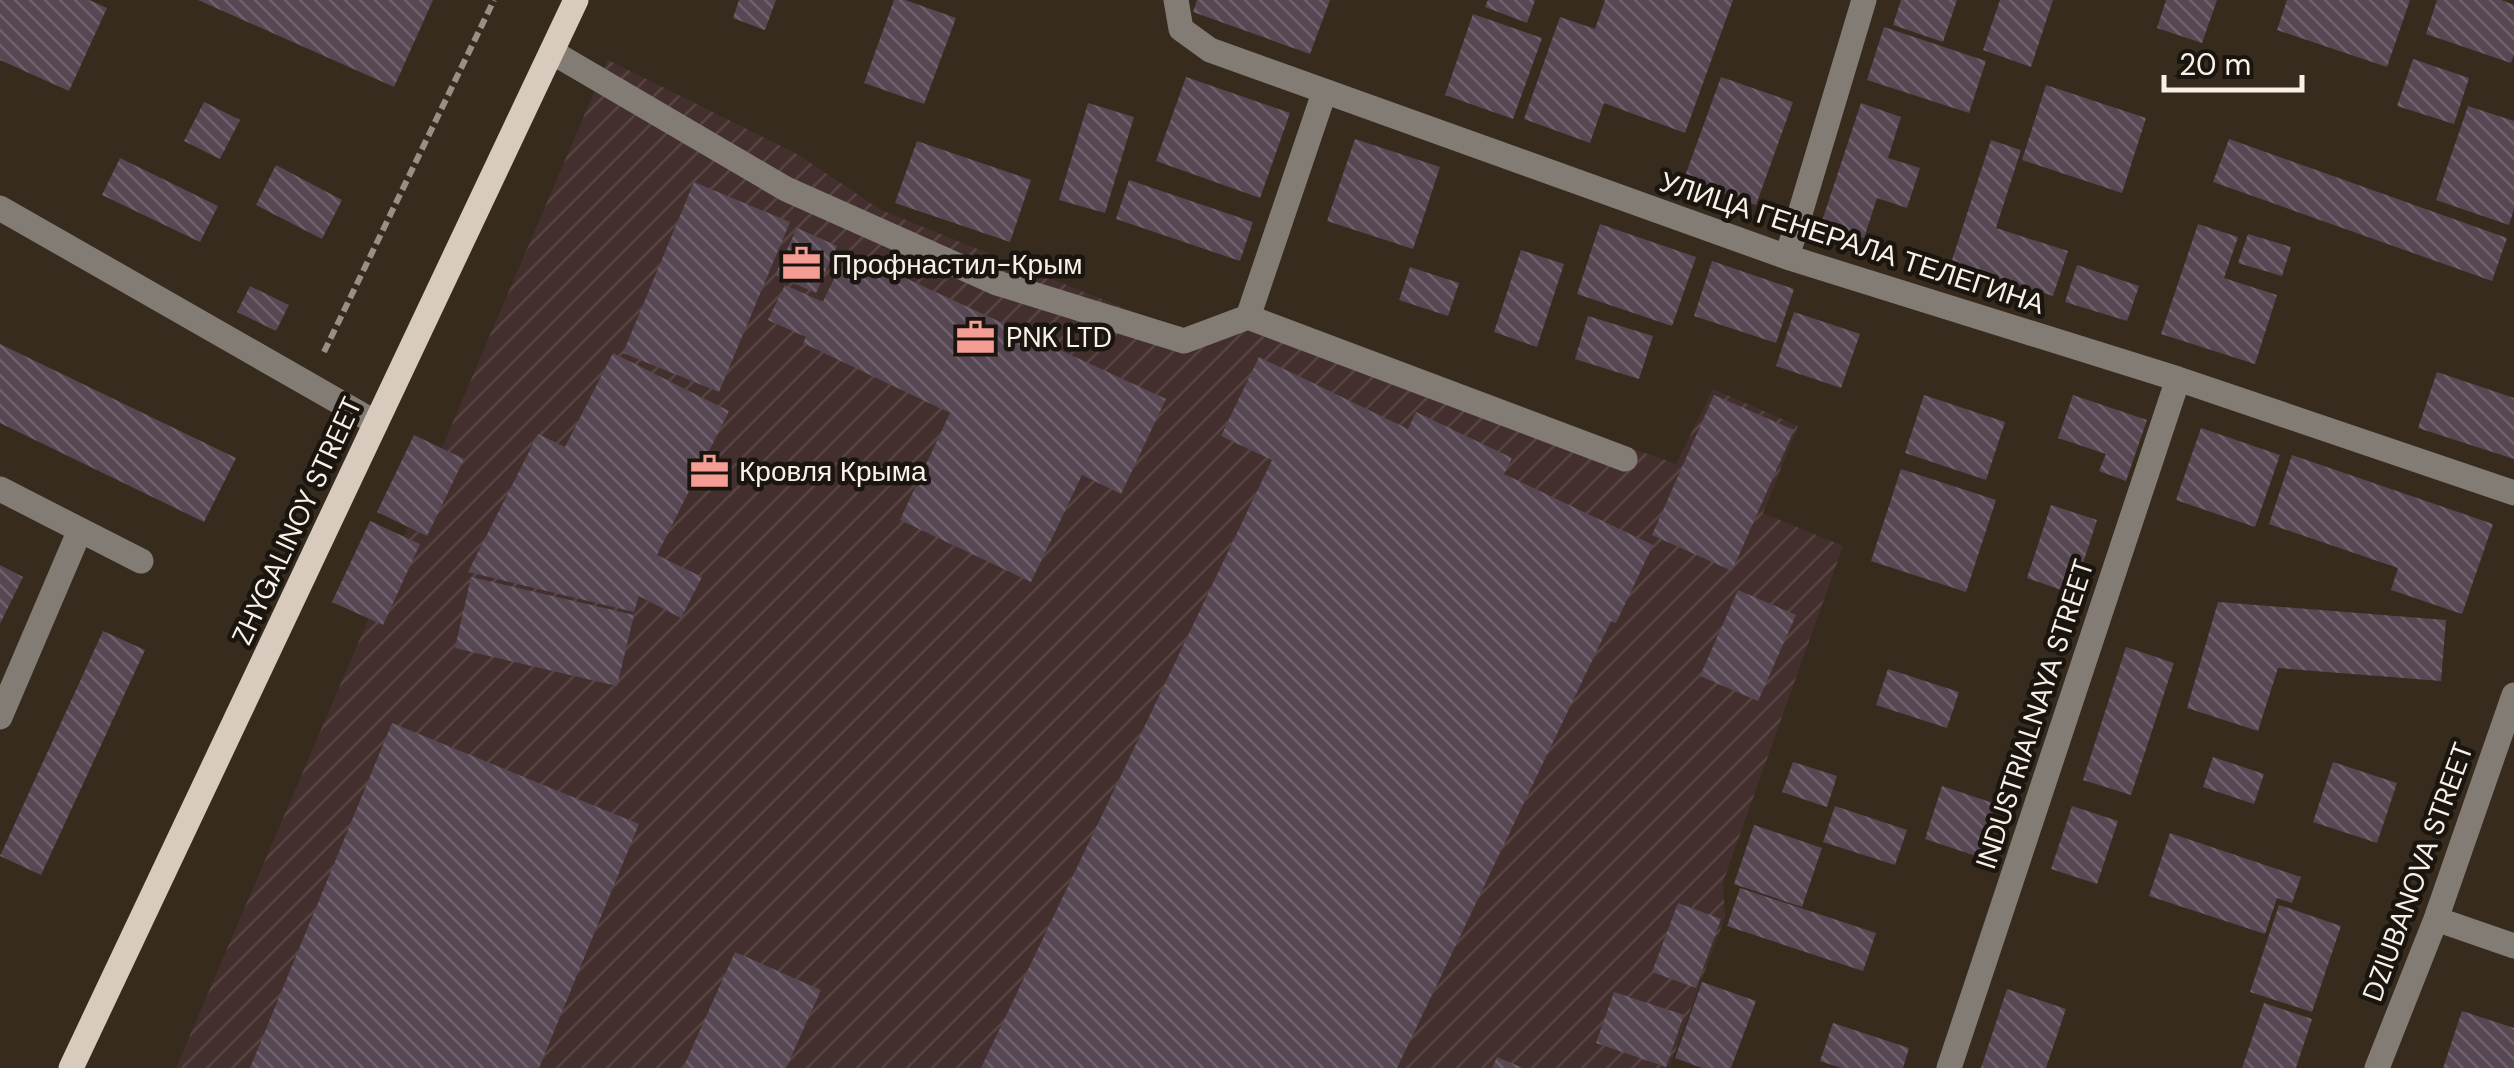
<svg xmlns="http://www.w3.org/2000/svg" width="2514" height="1068" viewBox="0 0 2514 1068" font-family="'DM Sans',sans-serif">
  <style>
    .industrial { fill: url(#industrial-furrows) }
    .building { fill: url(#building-back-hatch) }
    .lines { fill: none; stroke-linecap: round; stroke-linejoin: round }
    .path { stroke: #998f84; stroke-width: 6; stroke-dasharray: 10 5; stroke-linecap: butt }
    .minor { stroke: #837c75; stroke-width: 25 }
    .major { stroke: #d8cabd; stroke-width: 25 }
    .labels { text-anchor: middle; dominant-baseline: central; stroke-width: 9; stroke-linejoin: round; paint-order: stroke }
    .street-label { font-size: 28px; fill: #f9f0e8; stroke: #1a150f }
    .poi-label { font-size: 28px; fill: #f9f0e8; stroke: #1a150f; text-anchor: start }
  </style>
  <defs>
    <pattern id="industrial-furrows" width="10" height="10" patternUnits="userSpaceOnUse" patternTransform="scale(2.5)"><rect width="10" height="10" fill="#432f2e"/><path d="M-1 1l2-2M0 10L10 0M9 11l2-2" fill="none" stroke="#564342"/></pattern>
    <pattern id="building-back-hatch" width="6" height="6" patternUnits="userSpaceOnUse" patternTransform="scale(2.5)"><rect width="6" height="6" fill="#564753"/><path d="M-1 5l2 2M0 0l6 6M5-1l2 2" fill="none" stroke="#6f626c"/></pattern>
  </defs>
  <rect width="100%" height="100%" fill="#372b1e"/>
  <path class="industrial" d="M608,60L797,154L881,210L1186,333L1243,310L1676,464L1713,389L1798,426L1763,513L1843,546L1723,882L1725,917L1669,1068H176Z"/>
  <path class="building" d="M0,0H89L107,8L69,91L0,60Z
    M198,0H433L394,87Z
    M739,0H776L765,30L733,18Z
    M894,0H905L956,18L924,104L864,83Z
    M1197,0H1330L1310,54L1193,12Z
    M1488,0H1535L1527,23L1485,7Z
    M1605,0H1733L1685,133L1604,103L1590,143L1524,119L1560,17L1595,29Z
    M1901,0H1957L1943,42L1893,25Z
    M2000,0H2053L2031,67L1983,50Z
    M2166,0H2217L2202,43L2157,28Z
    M2287,0H2410L2387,67L2277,30Z
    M2437,0H2501L2514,5V54L2511,63L2426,34Z
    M1473,14L1542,38L1513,119L1445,95Z
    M1884,27L1986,61L1969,113L1867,80Z
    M2413,59L2469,78L2454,124L2397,106Z
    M1186,77L1290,113L1260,198L1156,161Z
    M1721,77L1793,102L1756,205L1684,179Z
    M2046,85L2146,118L2122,193L2022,160Z
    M204,102L240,120L220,159L184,141Z
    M1088,103L1134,117L1105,213L1059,200Z
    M1861,103L1901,117L1888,158L1920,168L1907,208L1877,198L1864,238L1821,224Z
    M2468,106L2514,121V209L2509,225L2436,200Z
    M1355,139L1440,167L1413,249L1327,221Z
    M2229,139L2507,238L2492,281L2213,182Z
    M1991,140L2021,150L1996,228L2068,251L2053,296L1951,263Z
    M917,141L1031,180L1010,242L895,203Z
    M120,158L218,206L200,242L102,195Z
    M276,165L342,200L322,239L256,205Z
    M1129,180L1253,222L1240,261L1116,219Z
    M694,182L790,222L719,392L623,353Z
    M1600,224L1696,257L1672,326L1577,294Z
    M2198,224L2238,237L2224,278L2277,295L2255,364L2161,334Z
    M797,228L837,246L816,293L775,275Z
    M2248,234L2291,247L2282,276L2238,263Z
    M1521,250L1564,264L1537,347L1494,332Z
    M847,251L1166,399L1121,494L1082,475L1031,582L900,520L950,413L803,343L806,337L768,320L785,285L823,302Z
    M1712,261L1794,289L1776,343L1694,316Z
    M2077,265L2139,286L2127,321L2065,302Z
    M1410,267L1459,283L1448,316L1399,300Z
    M250,286L289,305L276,331L237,312Z
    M1794,312L1860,334L1841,388L1776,366Z
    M1588,316L1653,336L1639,379L1575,359Z
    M0,344L236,458L204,522L0,423Z
    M613,353L729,411L657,555L702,577L681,618L639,596L634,612L468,572L538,434L565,447Z
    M1259,357L1408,429L1416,412L1512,458L1504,474L1653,545L1616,623L1611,621L1397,1068H981L1272,460L1221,436Z
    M2437,372L2514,398V459L2418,428Z
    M1714,395L1794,430L1732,571L1652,535Z
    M1924,395L2005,422L1986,480L1905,453Z
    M2073,395L2147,420L2126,481L2099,471L2106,454L2058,438Z
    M2201,428L2280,455L2255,527L2176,500Z
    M414,435L464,459L427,536L377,512Z
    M2292,455L2493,524L2462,614L2391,590L2398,568L2269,524Z
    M1901,469L1996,500L1966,592L1871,561Z
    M2051,505L2097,520L2073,594L2027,578Z
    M370,521L420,544L383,625L332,602Z
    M0,565L23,577L0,624Z
    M471,577L634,615L617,686L455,648Z
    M1738,590L1796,615L1758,701L1700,676Z
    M2218,602L2446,620L2441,681L2278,668L2258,731L2187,708Z
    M103,631L145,650L41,875L0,856Z
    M2126,647L2174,663L2131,795L2083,780Z
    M1888,669L1959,692L1947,728L1876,705Z
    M392,723L639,824L539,1068H250Z
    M2213,757L2264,774L2254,804L2203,787Z
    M1793,762L1837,776L1827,807L1782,792Z
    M2333,762L2397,783L2377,843L2313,822Z
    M1942,786L1996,804L1979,857L1925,839Z
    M1835,806L1907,830L1895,865L1823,842Z
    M2072,806L2118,821L2097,884L2051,869Z
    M1754,825L1822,848L1802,907L1734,884Z
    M2170,833L2301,877L2292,903L2277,898L2265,934L2149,896Z
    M1740,888L1876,933L1863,971L1727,926Z
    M1678,903L1721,919L1696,988L1652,972Z
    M2279,905L2341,926L2312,1012L2250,992Z
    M735,952L821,990L786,1068H683Z
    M1702,982L1756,1001L1731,1068H1702L1675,1058Z
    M2007,989L2066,1009L2046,1068H1981Z
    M1614,992L1684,1015L1666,1067L1596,1043Z
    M2264,1003L2312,1019L2296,1068H2242Z
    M2462,1011L2514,1028V1068H2443Z
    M1833,1023L1909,1048L1903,1068H1841L1820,1061Z
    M1497,1057L1523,1068H1492Z"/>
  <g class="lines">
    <path class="path" d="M324,352L494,0"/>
    <path class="minor" d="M1176,0L1181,29L1210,50L1787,257L2178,379L2514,493
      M552,52L786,189L997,283L1184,341L1248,317L1625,459
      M0,208L376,423
      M1787,257L1864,0
      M1248,317L1324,93
      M0,489L141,561
      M0,717L80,530
      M2436,919L2514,946
      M1949,1068L2178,379
      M2377,1068L2436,919L2514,695"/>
    <path class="major" d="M71,1068L576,0"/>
  </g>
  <defs>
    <symbol id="office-bare" viewBox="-9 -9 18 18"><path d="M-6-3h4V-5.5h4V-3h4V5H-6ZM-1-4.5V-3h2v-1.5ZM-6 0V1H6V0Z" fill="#f59c95" stroke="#1a150f" stroke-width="2.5" paint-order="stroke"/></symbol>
  </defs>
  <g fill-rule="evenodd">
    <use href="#office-bare" x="774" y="236" width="55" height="55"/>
    <use href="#office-bare" x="948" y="310" width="55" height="55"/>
    <use href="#office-bare" x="682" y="444" width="55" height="55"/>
  </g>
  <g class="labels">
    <g class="street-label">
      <text transform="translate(1852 243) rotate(18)">УЛИЦА ГЕНЕРАЛА ТЕЛЕГИНА</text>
      <text transform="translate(297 521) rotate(-65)">ZHYGALINOY STREET</text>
      <text transform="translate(2035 714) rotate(-72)">INDUSTRIALNAYA STREET</text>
      <text transform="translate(2418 872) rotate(-70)">DZIUBANOVA STREET</text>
    </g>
    <g class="poi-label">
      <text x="832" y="264">Профнастил-Крым</text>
      <text x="1006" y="337">PNK LTD</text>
      <text x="739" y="471">Кровля Крыма</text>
    </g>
  </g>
  <path d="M2164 75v15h138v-15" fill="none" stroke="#f9f0e8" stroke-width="5"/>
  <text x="2179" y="75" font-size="30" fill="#f9f0e8" stroke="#1a150f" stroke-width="8" paint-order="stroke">20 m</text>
</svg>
